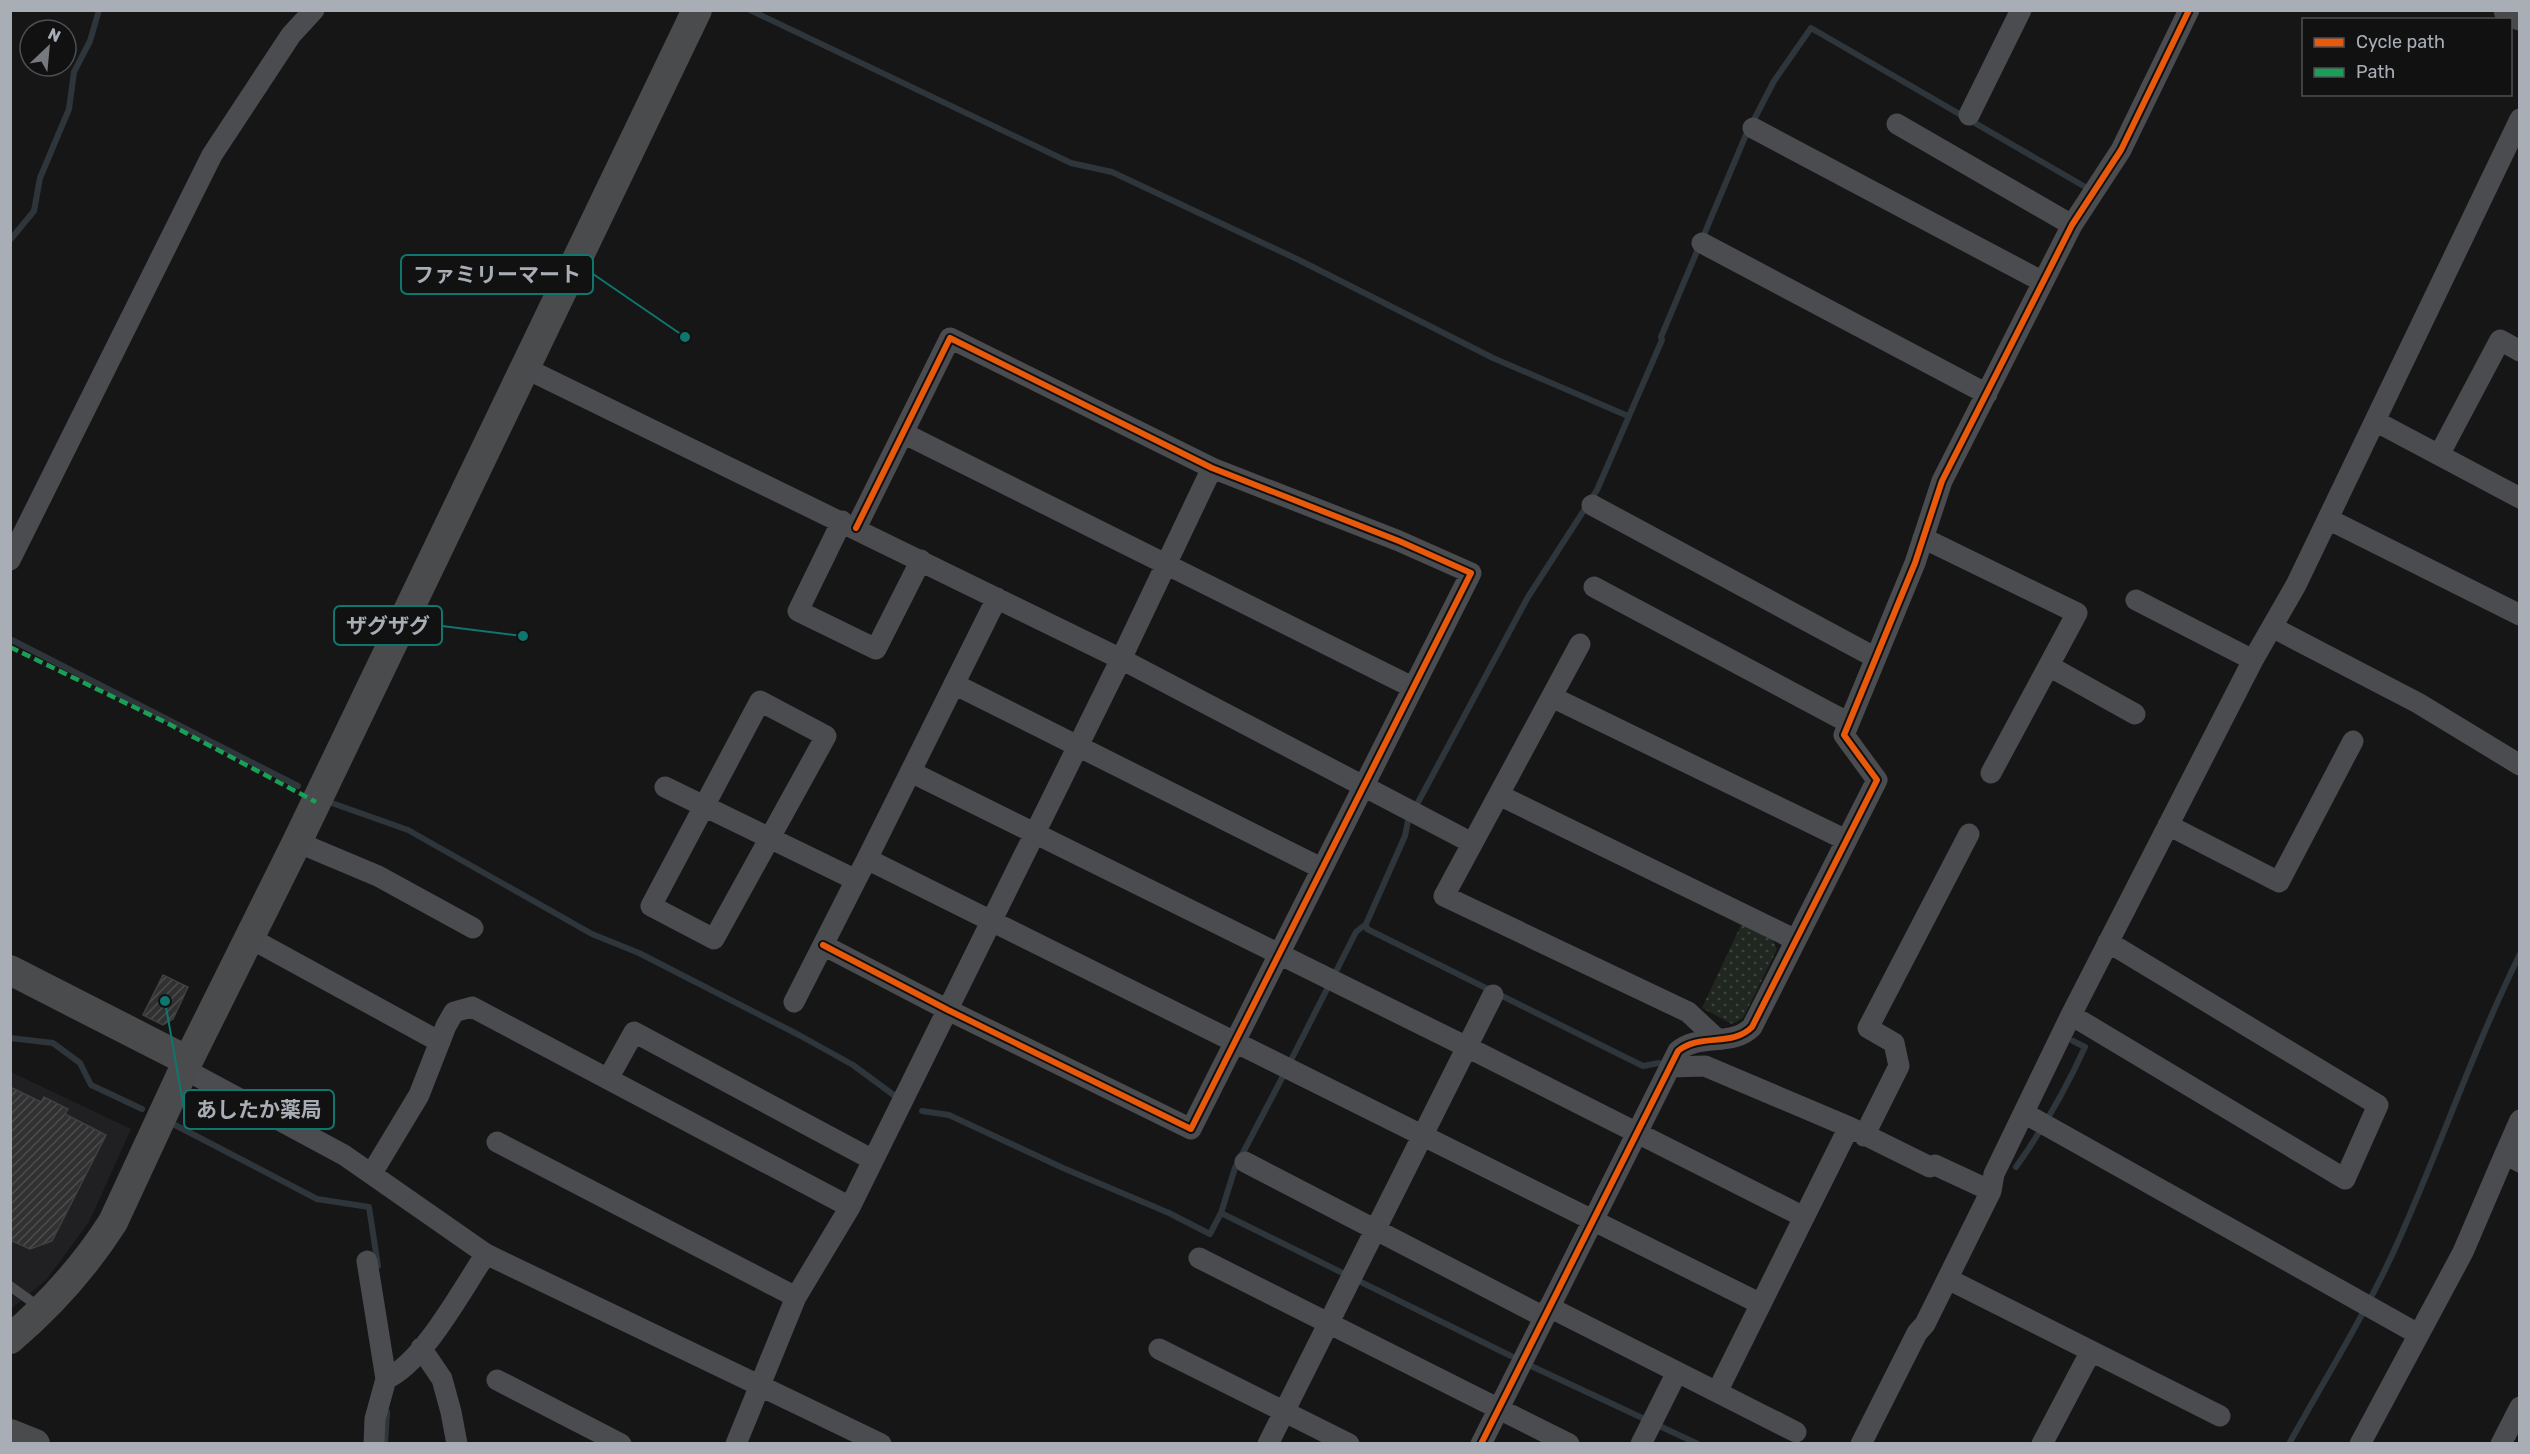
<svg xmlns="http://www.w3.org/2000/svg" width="2530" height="1454" viewBox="0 0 2530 1454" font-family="Rubik,'Noto Sans JP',sans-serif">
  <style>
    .built { fill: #202022 }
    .park { fill: url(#park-dots) }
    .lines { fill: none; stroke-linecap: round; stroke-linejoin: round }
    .stream { stroke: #2e363b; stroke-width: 6 }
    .building { fill: url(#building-hatch); stroke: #3f4043; stroke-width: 1.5 }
    .lane { stroke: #4b4c4f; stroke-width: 10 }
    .street { stroke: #4b4c4f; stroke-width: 21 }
    .secondary { stroke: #4a4b4d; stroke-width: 30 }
    .primary { stroke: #48494b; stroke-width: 33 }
    .quiet { stroke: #1a9f57; stroke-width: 4.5; stroke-dasharray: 9 4.5; stroke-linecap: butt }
    .cycleway-casing { stroke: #111112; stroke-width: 10 }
    .cycleway { stroke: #e8590c; stroke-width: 6 }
    .leader { fill: none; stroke: #0f766e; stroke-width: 2 }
    .callout-dot { fill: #0f766e; stroke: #111112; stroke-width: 2 }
    .callout { fill: #111112; stroke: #0f766e; stroke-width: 2 }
    .callout-label { font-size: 21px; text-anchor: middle; font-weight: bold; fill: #a9aeb6 }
  </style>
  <defs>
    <pattern id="park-dots" width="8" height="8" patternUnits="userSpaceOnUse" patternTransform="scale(1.5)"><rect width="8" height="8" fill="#202721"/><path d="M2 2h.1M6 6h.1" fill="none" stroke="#3e443f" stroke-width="1.8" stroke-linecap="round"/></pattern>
    <pattern id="building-hatch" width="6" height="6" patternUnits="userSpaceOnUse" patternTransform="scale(1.5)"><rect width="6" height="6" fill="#313132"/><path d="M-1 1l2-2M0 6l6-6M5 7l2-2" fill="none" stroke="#4c4c4d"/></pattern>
  </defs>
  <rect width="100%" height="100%" fill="#161617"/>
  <path class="built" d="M11,1072L131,1129L89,1222L46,1280L11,1309Z"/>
  <path class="park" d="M1742,923L1772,938L1777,949L1743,1018L1732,1024L1702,1008Z"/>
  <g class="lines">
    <path class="stream" d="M750,10L1071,163L1112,172L1301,261L1493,358L1628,416
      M10,240L34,211L40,178L69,109L74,72L90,41L99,10
      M10,639L298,786
      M329,802L408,830L592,934L639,953L799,1035L853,1065L895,1096
      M1415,808L1528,597L1597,490L1662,340L1661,337L1745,137L1774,81L1811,28L2087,188
      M1366,924L1367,929L1643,1066L1659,1063
      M10,1038L53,1043L80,1063L91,1085L142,1109
      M1290,1062L1356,932L1366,924L1405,836L1409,816
      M922,1111L949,1115L1063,1168L1169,1213L1210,1234L1221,1213L1511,1356
      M175,1125L317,1199L369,1207L378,1266
      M2016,1167C2043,1129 2066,1089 2085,1047L2073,1041
      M1221,1213L1235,1168L1282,1078
      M1529,1365L1698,1444
      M385,1444L387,1412
      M2289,1444C2327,1375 2370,1307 2401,1235C2442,1142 2475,1045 2520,954"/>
  </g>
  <path class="building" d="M163,975L188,987L173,1019L163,1025L143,1015Z
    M10,1087L41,1102L44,1097L68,1109L65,1114L106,1135L52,1241L30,1249L10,1240Z"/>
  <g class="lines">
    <path class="lane" d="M10,1286L42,1309"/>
    <path class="street" d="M1969,115L2021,10
      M1897,124L2072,225
      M1753,128L2043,282
      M1702,243L1987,394
      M525,368L1121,659L1472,843
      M2375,421L2520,498
      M903,433L1412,687
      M2439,455L2500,340L2520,351
      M1592,505L1876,658
      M2328,519L2520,615
      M842,521L798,611L876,649L921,560
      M1923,538L2077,613L1991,773
      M10,560L212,155L291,35L314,10
      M1594,587L1849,723
      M2136,600L2253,660
      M2272,627L2418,703L2520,765
      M1580,644L1444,896L1688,1012L1717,1039
      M2049,666L2135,714
      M954,684L1321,868
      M1552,697L1846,840
      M760,701L826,736L714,939L651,906Z
      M911,772L1467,1047L1804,1217
      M665,787L856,880L867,859L1761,1304
      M1499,795L1796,940
      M2168,825L2279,882L2353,741
      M297,842L378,876L473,928
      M867,859L997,598
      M250,938L440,1042
      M823,945L948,1010L1191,1129L1471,573L1399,541L1212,468L950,338L856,528
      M794,1002L856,880
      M2071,1015L2345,1179L2378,1105L2108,942
      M1670,1067L1705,1066L1849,1127L1930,1167L1935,1165L1991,1191
      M184,1069L344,1155L486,1254L881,1444
      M609,1077L634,1032L873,1160
      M2024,1113L2418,1334
      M1864,1136L1899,1066L1894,1043L1868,1028L1969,834
      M497,1142L796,1297
      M2505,1154L2520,1120
      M1245,1162L1544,1317
      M372,1173L419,1095L446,1026L454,1012L472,1007L850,1207
      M1199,1258L1569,1444
      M367,1261L386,1379L375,1419L374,1444
      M1948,1279L2220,1416
      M1549,1307L1796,1432
      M421,1348L442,1379L451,1412L457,1444
      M1159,1349L1349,1444
      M386,1379C424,1362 462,1289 486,1254
      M497,1380L621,1444
      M1717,1392L1849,1127
      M736,1444L796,1297L850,1207L1121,659L1212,468
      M1268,1444L1493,995
      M1481,1444L1678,1051C1699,1033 1733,1047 1752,1027L1877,780L1844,735L1915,563L1942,481L2072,225L2121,150L2189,10
      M1641,1444L1677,1372
      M1861,1444L1917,1333L1925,1324L1991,1191L1994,1174L2071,1015L2253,660L2296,585L2520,119
      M2042,1444L2091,1351
      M2360,1444L2463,1252L2505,1154L2520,1162
      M2501,1444L2520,1407"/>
    <path class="secondary" d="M10,970L188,1061
      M10,1339C50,1305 85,1266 113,1222L184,1069L297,842L697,10
      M10,1434L35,1444"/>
    <path class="primary" d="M2510,10L2520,14"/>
    <path class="quiet" d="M10,647L167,723L316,802"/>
    <defs>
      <path id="cycleway" d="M823,945L948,1010L1191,1129L1471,573L1399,541L1212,468L950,338L856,528
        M1481,1444L1678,1051C1699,1033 1733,1047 1752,1027L1877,780L1844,735L1915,563L1942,481L2072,225L2121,150L2189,10"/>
    </defs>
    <use href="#cycleway" class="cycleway-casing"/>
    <use href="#cycleway" class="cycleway"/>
  </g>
  <path class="leader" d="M685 337L593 274M523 636L442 626M165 1001L184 1109"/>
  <g class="callout-dot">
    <circle cx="685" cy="337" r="6"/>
    <circle cx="523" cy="636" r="6"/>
    <circle cx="165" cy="1001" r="6"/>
  </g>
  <g class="callout">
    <rect x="401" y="255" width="192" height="39" rx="6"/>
    <rect x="334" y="606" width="108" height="39" rx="6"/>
    <rect x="184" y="1090" width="150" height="39" rx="6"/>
  </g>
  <g class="callout-label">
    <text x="497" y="282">ファミリーマート</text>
    <text x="388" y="633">ザグザグ</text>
    <text x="259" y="1117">あしたか薬局</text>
  </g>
  <rect width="2530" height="1454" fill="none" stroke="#a9aeb6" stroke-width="24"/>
  <rect x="2302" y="18" width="210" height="78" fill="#111112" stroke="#4e5054" stroke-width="1.5"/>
  <rect x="2314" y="38" width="30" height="9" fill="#e8590c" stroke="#4e5054" stroke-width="1.5"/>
  <text x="2356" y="48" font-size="18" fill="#a9aeb6">Cycle path</text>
  <rect x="2314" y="68" width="30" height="9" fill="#1a9f57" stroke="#4e5054" stroke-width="1.5"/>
  <text x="2356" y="78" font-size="18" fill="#a9aeb6">Path</text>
  <g transform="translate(48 48) rotate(26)"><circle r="28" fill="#111112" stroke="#4e5054" stroke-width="1.5"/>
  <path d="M0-4.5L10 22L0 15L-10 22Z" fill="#76797e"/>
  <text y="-9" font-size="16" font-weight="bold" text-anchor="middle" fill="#a9aeb6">N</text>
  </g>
</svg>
